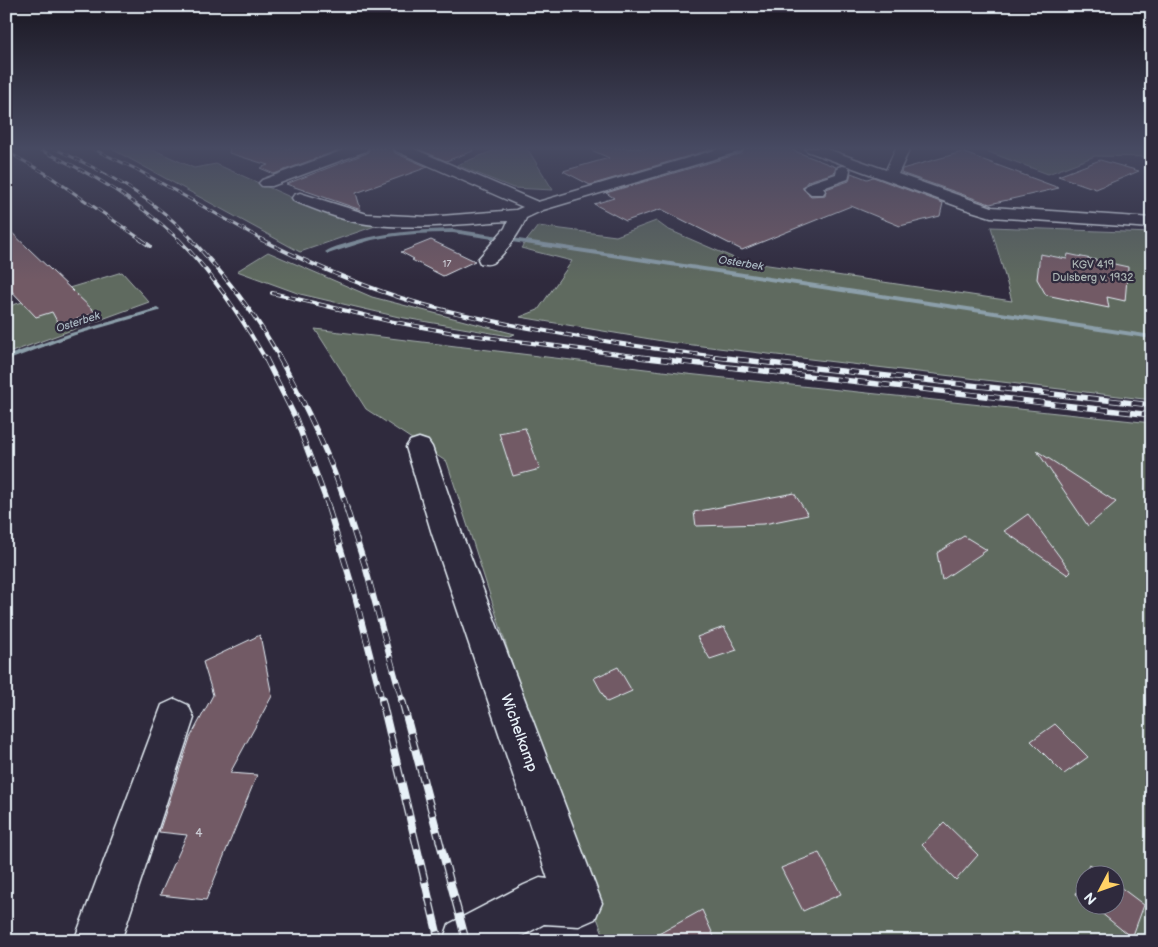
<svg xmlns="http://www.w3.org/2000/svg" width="1158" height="947" viewBox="0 0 1158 947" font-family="'Balsamiq Sans',sans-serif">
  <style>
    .green { fill: #5f6a5f; stroke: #a4aeac; fill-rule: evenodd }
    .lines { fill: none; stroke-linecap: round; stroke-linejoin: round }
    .stream { fill: #8c9faa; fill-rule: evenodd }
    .building { fill: #725a65; stroke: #e8f1f8 }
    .minor-casing { stroke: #e8f1f8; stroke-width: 3 }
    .minor { fill: #2f2a3d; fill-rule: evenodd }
    .rail-far4-casing { stroke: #e8f1f8; stroke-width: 3 }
    .rail-far3-casing { stroke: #e8f1f8; stroke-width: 4 }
    .rail-far2-casing { stroke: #e8f1f8; stroke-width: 5.5 }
    .rail-far1-casing { stroke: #e8f1f8; stroke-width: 6 }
    .rail-casing { stroke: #e8f1f8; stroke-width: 8 }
    .rail-far4 { stroke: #2f2a3d; stroke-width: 2; stroke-dasharray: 6; stroke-linecap: butt }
    .rail-far3 { stroke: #2f2a3d; stroke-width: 2.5; stroke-dasharray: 8; stroke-linecap: butt }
    .rail-far2 { stroke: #2f2a3d; stroke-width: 4; stroke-dasharray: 11; stroke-linecap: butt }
    .rail-far1 { stroke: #2f2a3d; stroke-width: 4.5; stroke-dasharray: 13; stroke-linecap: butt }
    .rail { stroke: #2f2a3d; stroke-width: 5.5; stroke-dasharray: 17; stroke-linecap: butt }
    .labels { text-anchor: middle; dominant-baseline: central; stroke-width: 4.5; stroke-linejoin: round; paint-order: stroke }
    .number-label { font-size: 10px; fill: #cacbd3 }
    .far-water-label { font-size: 11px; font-style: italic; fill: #abbac4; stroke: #2f2a3d }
    .far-park-label { font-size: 11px; fill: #aab4b3; stroke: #2f2a3d }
    .near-number-label { font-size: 12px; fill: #cacbd3 }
    .near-street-label { font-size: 15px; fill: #e8f1f8; stroke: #2f2a3d }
  </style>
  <rect width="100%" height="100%" fill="#2f2a3d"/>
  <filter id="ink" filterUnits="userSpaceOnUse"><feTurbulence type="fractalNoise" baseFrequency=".02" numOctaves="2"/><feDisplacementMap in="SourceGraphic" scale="10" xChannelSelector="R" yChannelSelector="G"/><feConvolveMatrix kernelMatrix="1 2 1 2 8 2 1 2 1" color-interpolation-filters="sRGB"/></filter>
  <g filter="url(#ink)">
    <path class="green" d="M110,148H150L194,168L216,164L324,212L381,224L300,252Z
      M500,148H527L553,190L513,188L457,165Z
      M986,148H1152V157L1095,156L1048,174L983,150Z
      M656,221L667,229L741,261L1012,301L991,227L1152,233V400L668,342L520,317L538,310L572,261L521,248L538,226L616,236Z
      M268,252L372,297L515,334L509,336L399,317L300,294L237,271Z
      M122,272L149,302L6,354V307Z
      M315,329L687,374L1152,423V941H606L581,877L447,462L366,409ZM1086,874H1116V904H1086Z"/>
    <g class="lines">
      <path class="stream" d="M453,229L1152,335V339L453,233C426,233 399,234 372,240C357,244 343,249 328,254L325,252C332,247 342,245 351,242C384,232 418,230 453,229Z
        M157,308L160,310L159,311L75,335L6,361V356L71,333Z"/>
    </g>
    <path class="building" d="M230,148H344L274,174L260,168L268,165L229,153Z
      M370,148H392L395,153L428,167L356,193L361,210L286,184L367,153Z
      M416,148H472L473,151L446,161Z
      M587,148H716L590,185L563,171L609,158Z
      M745,148H787L836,167L834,173L808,181L803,187V189L811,196L825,195L826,189L849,181L851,173L867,179L873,177L943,203L940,216L900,226L851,206L742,250L661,209L626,221L594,204L614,198L606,193L742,153Z
      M962,152L1059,188L990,204L901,173L902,169Z
      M1100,160L1139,171L1096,189L1058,176Z
      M6,227L96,313L59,325L52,312L36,317L6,285Z
      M431,240L475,261L443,276L412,260L414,259L401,252Z
      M1040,254L1067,259L1068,254L1128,267L1125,301L1107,297L1109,308L1046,295L1037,279Z
      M525,428L540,469L513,476L499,433Z
      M1037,451L1116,502L1088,526Z
      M794,493L808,515L764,524L696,526L694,512Z
      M1028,514L1071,572L1068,575L1004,531Z
      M964,536L987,550L942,580L937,553Z
      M724,627L737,650L710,659L697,637Z
      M260,635L272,696L230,773L257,775L206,900L160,895L187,835L159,832L190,738L213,695L203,662Z
      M618,667L632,691L607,702L594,678Z
      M1055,724L1088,757L1064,774L1031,741Z
      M944,822L978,855L956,880L922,845Z
      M819,853L841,894L803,911L781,868Z
      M1089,864L1103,874H1086V901L1076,894Z
      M1116,884L1144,905L1132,938L1090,904H1116Z
      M702,910L716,941H646Z"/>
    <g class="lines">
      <defs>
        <path id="minor" d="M349,148H368L366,151L272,186H262L259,183L262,180Z
          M394,148H412L538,202L722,148H743L741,151L543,210L526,218C522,229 503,258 492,263C488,265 484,264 480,263L478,259L505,228L508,221C461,224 414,230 367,224C343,221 317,210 294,201L292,198L294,195L300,193L367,214L428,217L516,210L523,207L396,151Z
          M805,148H824L886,170L896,148H910L898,174L992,207L1152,218V228L991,217L965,209L807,151Z
          M843,166L848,167L850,170L848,179L823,188L825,191L823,194H811L804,188L809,183L836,174L838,167Z
          M419,438L428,441L432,447L462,534L602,903L595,919L579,926L544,924L513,941H443L449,924L524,885L540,878L548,879L432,534L406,447L410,441Z
          M175,699L188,705L194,718L121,941H74L162,705Z"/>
      </defs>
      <use href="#minor" class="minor-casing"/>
      <use href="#minor" class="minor"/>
      <defs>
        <path id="rail-far4" d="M36,148C89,171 137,200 179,240
          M53,148C104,171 155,199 193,240
          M91,148L136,169L263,240
          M6,151L45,173L142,240"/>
        <path id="rail-far3" d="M140,239L150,246
          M178,239C213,274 240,315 265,358
          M191,239C226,277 255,313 280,358
          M260,239C310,264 361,286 414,302C448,312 483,319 518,326C587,339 657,350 727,358
          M272,293L389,321L454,333L650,358"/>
        <path id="rail-far2" d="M265,357L296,419L329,508
          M279,357C306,405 330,456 347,508
          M639,357L1152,415
          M716,357L1152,405"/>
        <path id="rail-far1" d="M328,507L354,592L382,701
          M346,507L365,566L402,701"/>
        <path id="rail" d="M382,700L439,941
          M402,700L466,941"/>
      </defs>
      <use href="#rail-far4" class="rail-far4-casing"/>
      <use href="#rail-far3" class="rail-far3-casing"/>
      <use href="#rail-far2" class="rail-far2-casing"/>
      <use href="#rail-far1" class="rail-far1-casing"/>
      <use href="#rail" class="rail-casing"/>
      <use href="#rail-far4" class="rail-far4"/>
      <use href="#rail-far3" class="rail-far3"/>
      <use href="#rail-far2" class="rail-far2"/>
      <use href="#rail-far1" class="rail-far1"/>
      <use href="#rail" class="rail"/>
    </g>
  </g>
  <linearGradient id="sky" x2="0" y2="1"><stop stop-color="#1a1722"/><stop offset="0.53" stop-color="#474a62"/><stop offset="1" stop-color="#474a62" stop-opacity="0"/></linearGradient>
  <rect width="1158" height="280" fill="url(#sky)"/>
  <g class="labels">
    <g class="number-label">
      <text x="447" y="264">17</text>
    </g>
    <g class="far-water-label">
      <text transform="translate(741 263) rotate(9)">Osterbek</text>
      <text transform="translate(78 322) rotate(-18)">Osterbek</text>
    </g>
    <g class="far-park-label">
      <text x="1093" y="264">KGV 419<tspan x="1093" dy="13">Dulsberg v. 1932</tspan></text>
    </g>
    <g class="near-number-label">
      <text x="199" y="833">4</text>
    </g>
    <g class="near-street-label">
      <text transform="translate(519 733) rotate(70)">Wichelkamp</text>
    </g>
  </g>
  <rect width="1158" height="947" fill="none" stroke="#2f2a3d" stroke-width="25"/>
  <rect x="12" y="12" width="1133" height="922" fill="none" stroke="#e8f1f8" stroke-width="2" filter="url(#ink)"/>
  <g transform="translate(1100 890) rotate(229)"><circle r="24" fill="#2f2a3d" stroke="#797a88"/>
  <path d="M0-4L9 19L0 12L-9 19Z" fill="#ffd166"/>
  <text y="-8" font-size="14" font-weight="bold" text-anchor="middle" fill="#e8f1f8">N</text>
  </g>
</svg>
